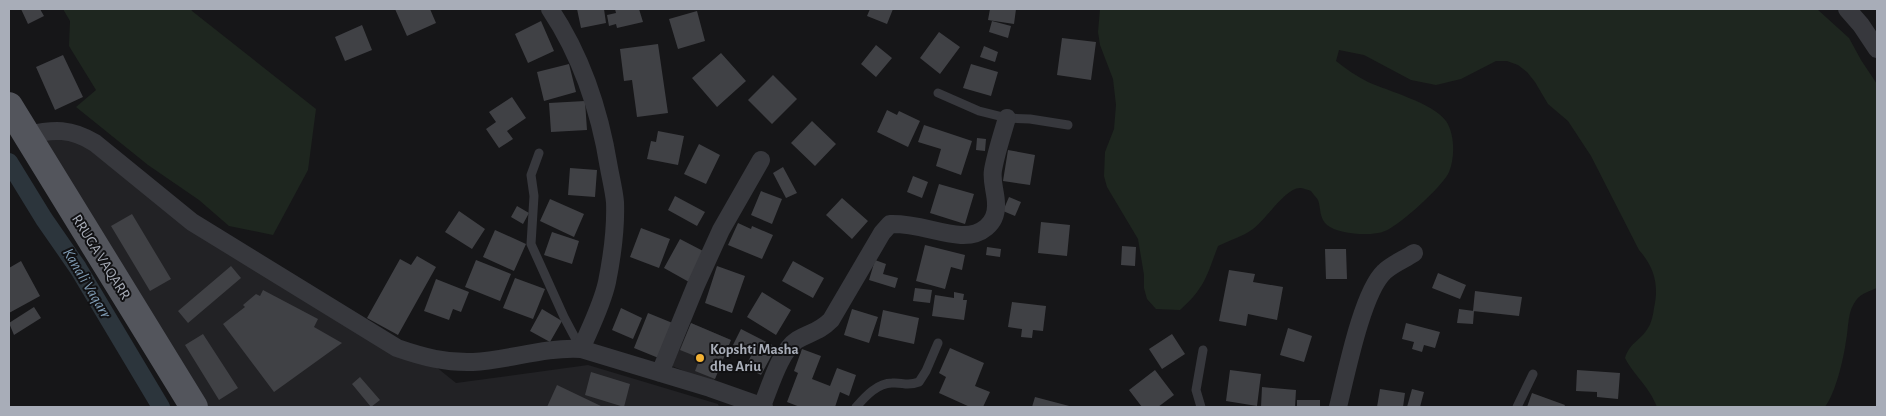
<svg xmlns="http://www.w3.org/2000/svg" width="1886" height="416" viewBox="0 0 1886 416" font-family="'Alegreya Sans',sans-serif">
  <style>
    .built { fill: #222225 }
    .green { fill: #1e261f }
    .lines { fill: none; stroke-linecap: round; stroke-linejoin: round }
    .canal { stroke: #2c353c; stroke-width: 18 }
    .building { fill: #404145 }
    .service { stroke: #37383d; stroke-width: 9 }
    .minor { stroke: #37383d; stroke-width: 18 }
    .primary { stroke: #53555c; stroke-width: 28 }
    .poi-dot { fill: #f2b134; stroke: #111113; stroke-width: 2 }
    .labels { text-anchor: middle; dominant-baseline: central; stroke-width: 4; stroke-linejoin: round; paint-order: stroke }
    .street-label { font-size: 15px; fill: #a8adb8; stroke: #111113 }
    .poi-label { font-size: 15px; font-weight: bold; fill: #a8adb8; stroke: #111113; text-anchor: start }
    .water-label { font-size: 16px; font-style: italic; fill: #7f9bb3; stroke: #111113 }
  </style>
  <rect width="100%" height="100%" fill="#161618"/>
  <path class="built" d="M69,131L192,222L425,358L456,383L588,365L718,404L719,407H185L39,132Z
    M691,323L731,340L713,383L672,366Z"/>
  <path class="green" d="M63,9H191L192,11L316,109L308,170L273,235L229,226L199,200L148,165L76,107L96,90L69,46L70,21Z
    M1100,9H1817L1849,38L1861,60L1877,84V288C1870,291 1862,293 1857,299C1847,311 1849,326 1846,341C1843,361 1836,391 1825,407H1657C1649,386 1635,377 1625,358C1630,343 1638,342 1646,331C1651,325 1653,316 1654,308C1659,286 1655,268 1639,250L1591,156L1568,121L1548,104L1535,82L1527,72L1518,65L1507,61H1496L1461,79L1436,85L1411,80L1364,55L1339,50L1336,61C1346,69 1356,76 1368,82C1388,91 1433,103 1446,121C1455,134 1455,158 1449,172C1444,185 1399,226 1385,231C1371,237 1338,234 1327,225C1319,218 1321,208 1318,200C1316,197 1313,194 1311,191C1308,190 1303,188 1300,188C1285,188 1266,220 1253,229C1242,237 1230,240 1218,246C1207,275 1205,288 1180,310L1156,309L1147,299L1144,288V275L1138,239L1107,187L1104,176L1105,152L1114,129L1116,105L1113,79L1100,45L1098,32Z"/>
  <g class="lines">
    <path class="canal" d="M9,162L44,219L78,268L161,407"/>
  </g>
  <path class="building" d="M21,9H40L44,16L28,24Z
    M395,9H430L436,23L407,36Z
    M577,9H604L606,23L581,28Z
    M615,9H639L643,22L617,28L616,24L609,26L607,15L616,13Z
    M870,9H893L887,24L867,16Z
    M990,9H1016L1014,24L988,20Z
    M697,11L705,41L678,49L669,19Z
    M541,21L554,51L528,63L515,34Z
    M992,21L1011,26L1008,38L989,32Z
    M362,25L372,50L345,61L335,37Z
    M939,32L960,47L940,74L920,58Z
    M1062,38L1096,42L1091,80L1057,75Z
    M658,44L668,113L637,117L632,80L624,81L620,49Z
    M876,45L892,58L876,77L861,64Z
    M984,46L998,52L995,62L980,57Z
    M721,53L746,81L717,107L692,78Z
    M63,55L83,97L55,110L36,67Z
    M569,64L576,92L544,101L537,72Z
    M971,64L998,72L991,96L963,88Z
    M773,75L797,99L772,124L748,100Z
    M512,97L526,118L507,131L513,139L499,148L486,129L496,122L489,112Z
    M585,101L587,130L551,132L549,103Z
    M887,110L897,115L899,111L920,121L908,147L877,132Z
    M812,121L836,144L815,166L791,143Z
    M924,125L972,141L961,175L936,166L941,149L918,142Z
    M658,131L684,136L678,165L647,159L651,141L656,142Z
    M977,138L986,139L985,151L976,150Z
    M699,144L720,155L706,184L684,174Z
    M1008,150L1035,155L1030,185L1003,181Z
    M783,167L797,193L786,198L773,173Z
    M570,168L597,170L595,197L568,195Z
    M913,176L928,182L922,198L907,192Z
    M939,184L974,194L965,224L930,213Z
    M761,191L782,199L772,224L751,215Z
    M675,196L705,212L697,226L668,210Z
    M1009,197L1021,202L1015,216L1003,211Z
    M842,198L868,221L852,239L826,215Z
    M550,199L584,214L574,237L540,221Z
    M517,206L529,213L523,224L511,217Z
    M459,211L485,229L472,249L445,232Z
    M132,214L171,279L150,291L111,226Z
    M1041,222L1070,225L1067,256L1038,253Z
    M738,223L751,229L752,226L773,235L762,259L728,245Z
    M641,228L670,239L659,268L630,257Z
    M495,230L526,244L514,271L483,257Z
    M552,232L579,241L572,264L544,255Z
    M680,239L705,252L689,282L664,268Z
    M925,245L965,255L962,270L951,267L945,289L916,281Z
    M1122,246L1136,247L1135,266L1121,265Z
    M987,247L1001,249L1000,257L986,255Z
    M1325,249H1346L1347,279H1326Z
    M417,256L436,267L398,335L367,318L400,259L411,265Z
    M476,260L511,274L500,301L465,287Z
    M875,260L886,264L883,274L898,278L895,288L869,280Z
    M21,261L40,296L9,313V268Z
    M793,261L824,278L813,298L782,281Z
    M231,266L241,278L188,323L178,311Z
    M717,266L745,276L732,313L705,303Z
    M1229,270L1255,274L1253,282L1283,287L1277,320L1248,314L1246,326L1219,321Z
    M1438,273L1466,285L1460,299L1432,288Z
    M515,278L545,289L533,319L503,308Z
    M436,279L469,292L461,312L453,309L449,320L424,311Z
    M915,288L932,290L930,303L913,301Z
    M263,290L318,319L314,327L342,343L274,392L223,324L245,307L243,305L256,294L260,296Z
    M1475,291L1522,297L1519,316L1473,311Z
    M762,292L791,310L776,335L747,317Z
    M954,292L964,294L963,300H967L964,320L932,316L935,295L954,298Z
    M1012,302L1046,306L1043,331L1033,330L1032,338L1021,337L1022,329L1008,327Z
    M34,307L41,318L14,335L9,323Z
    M621,308L642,318L633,339L612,330Z
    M542,309L562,321L550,342L530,331Z
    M852,309L878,317L869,343L844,335Z
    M1459,309L1474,311L1473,324L1457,323Z
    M883,310L919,318L914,344L878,336Z
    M648,313L675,324L661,359L634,348Z
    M691,323L731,340L715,379L695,371L700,358L680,350Z
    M1406,323L1440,332L1435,348L1424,345L1422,352L1412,349L1414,342L1402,339Z
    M1288,328L1312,336L1304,362L1280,355Z
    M741,329L776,347L761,375L745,367L752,354L733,345Z
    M203,334L238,388L219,400L185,345Z
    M1172,334L1185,354L1162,369L1149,349Z
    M950,348L984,363L975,386L990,392L983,407H970L939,393L946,377L939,373Z
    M802,349L821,356L812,379L830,386L837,368L856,375L849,396L840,392L835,407H800L787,402L798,373L794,371Z
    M1155,370L1174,395L1158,407H1142L1129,390Z
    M1230,370L1261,374L1257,406L1226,401Z
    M1577,370L1620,373L1618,399L1597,397V392L1576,391Z
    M591,372L630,384L624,407L585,395Z
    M360,377L380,400L371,407L352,384Z
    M557,385L603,407H547Z
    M1262,387L1296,390L1295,407H1261Z
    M1380,389L1405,393L1403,407H1377Z
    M1412,389L1424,392L1420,407H1407Z
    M1532,393L1565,405L1564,407H1527Z
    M1035,397L1073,407H1032Z
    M1297,400H1320V407H1297Z"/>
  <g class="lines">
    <path class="service" d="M938,93L979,111L1007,118L1030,119L1068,125
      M539,153L531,175L534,196L531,244L564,317L581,349
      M856,407C865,397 877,383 892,383C904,382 906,387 919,382L926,371L938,343
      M1201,407L1196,390L1203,350
      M1517,407L1533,374"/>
    <path class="minor" d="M550,9C582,57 600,112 609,168C611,179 614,191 615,202C616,228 612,257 607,282C602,305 590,328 581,349
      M1847,9L1861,25L1877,49
      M26,135C54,129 71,128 95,143L192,222L397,348C423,357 446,363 473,362C510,360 543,347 581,349L710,388L764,407
      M660,373L696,285L721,230L761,160
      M762,406C770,387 780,351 797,340C811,332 819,332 831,320L882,233L890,224C915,223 937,233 961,235C981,236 997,224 996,204C996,192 991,182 993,170C996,153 1002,135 1007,118
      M1338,407C1346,375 1362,293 1384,272C1392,264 1405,259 1414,253"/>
    <path class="primary" d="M9,106L194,407"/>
  </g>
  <circle class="poi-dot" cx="700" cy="358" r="5"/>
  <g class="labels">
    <g class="street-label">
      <text transform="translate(101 257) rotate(58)">RRUGA VAQARR</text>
    </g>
    <g class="poi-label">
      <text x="710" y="349">Kopshti Masha<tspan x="710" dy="17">dhe Ariu</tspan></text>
    </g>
    <g class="water-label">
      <text transform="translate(87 283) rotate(59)">Kanali Vaqarr</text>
    </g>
  </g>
  <rect width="1886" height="416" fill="none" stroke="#a8adb8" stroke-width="20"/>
</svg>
